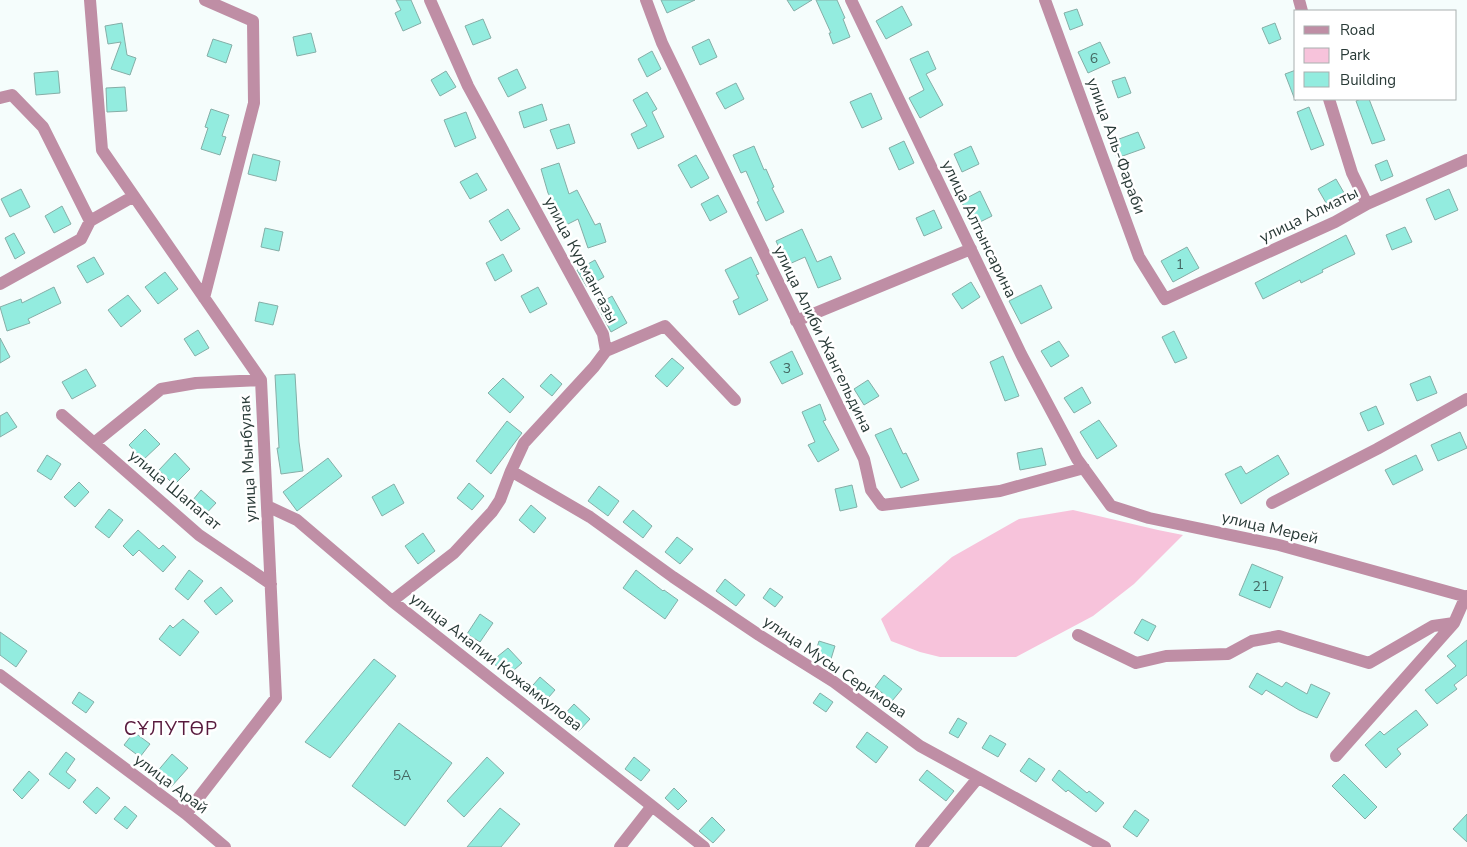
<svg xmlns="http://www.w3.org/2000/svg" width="1467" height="847" viewBox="0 0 1467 847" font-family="'Nunito Sans',sans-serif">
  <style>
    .green { fill: #f7c3db }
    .building { fill: #93ecdf; stroke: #85aea7 }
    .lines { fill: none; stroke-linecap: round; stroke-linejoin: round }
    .minor { stroke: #bf8ea5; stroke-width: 12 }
    .labels { text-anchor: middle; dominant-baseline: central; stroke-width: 5; stroke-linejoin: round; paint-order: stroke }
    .number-label { font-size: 14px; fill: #446661 }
    .street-label { font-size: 16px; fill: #293a37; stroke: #fff }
    .quarter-label { font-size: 19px; letter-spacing: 1px; fill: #581a3d; stroke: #fff }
  </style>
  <rect width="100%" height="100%" fill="#f5fdfc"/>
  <path class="green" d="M1073,510L1158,530L1183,535L1134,584L1093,616L1016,657H940L920,652L891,641L881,619L952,557L1019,519Z"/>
  <path class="building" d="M396,0H411L421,23L403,31L395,13L401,10Z
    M661,0H695L667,13Z
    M787,0H812L794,11Z
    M816,0H837L845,18L843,19L850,37L833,44L829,33H831Z
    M902,6L912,25L886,39L876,21Z
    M1077,9L1083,25L1070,30L1064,13Z
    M483,19L491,38L473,45L465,26Z
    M122,23L127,55L136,58L130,75L111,69L121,42L108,44L105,26Z
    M1275,23L1281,39L1269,44L1262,28Z
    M311,33L316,52L297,56L293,37Z
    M213,39L232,45L226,63L207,56Z
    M709,39L717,57L700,65L692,47Z
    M1100,42L1110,63L1088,73L1078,52Z
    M652,51L661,69L647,77L638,59Z
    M928,51L936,69L926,74L943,105L920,118L909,98L924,90L910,59Z
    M517,69L526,88L508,97L498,78Z
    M1296,70V100H1295L1285,74Z
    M58,71L60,93L36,95L34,73Z
    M446,71L456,87L440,96L431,80Z
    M1125,77L1131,93L1118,98L1112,81Z
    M736,83L744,99L725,109L716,93Z
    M125,87L127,111L107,112L106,88Z
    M647,92L657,109L652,112L664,137L638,149L631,134L647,126L633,100Z
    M871,93L882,119L862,128L850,102Z
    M1361,99H1369L1385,140L1372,144L1356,101Z
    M542,104L547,120L524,128L519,112Z
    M1309,107L1324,145L1311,150L1297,112Z
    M211,109L229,115L222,136L226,137L220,155L201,149L208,128L205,127Z
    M466,112L476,138L455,147L444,120Z
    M569,124L575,143L557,149L550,130Z
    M1138,132L1145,148L1117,158L1111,142Z
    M904,141L914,163L899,170L889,148Z
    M754,146L764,170L766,169L774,187L772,188L784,212L766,221L757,202L759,201L746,171L741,173L733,155Z
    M971,146L979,164L962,172L954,154Z
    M253,154L280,161L276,181L248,174Z
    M696,155L709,178L691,188L678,165Z
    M1387,160L1393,176L1381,181L1375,165Z
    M559,163L569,194L577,190L595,225L600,223L606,242L588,248L578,219L566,225L548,193L541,169Z
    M477,173L487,190L470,199L460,182Z
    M1336,179L1347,198L1329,208L1318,189Z
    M21,189L30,207L10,217L1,199Z
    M1449,189L1458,210L1435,220L1426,199Z
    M980,191L992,216L974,225L961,201Z
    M718,195L727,212L710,221L701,204Z
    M62,206L71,224L54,233L45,216Z
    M508,209L520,229L501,241L489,221Z
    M934,210L942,228L924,236L916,218Z
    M1405,227L1412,242L1392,250L1386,235Z
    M265,228L283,232L279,251L261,247Z
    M802,229L817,262L831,256L841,279L818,288L805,257L787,265L776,241Z
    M14,233L25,253L15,259L5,238Z
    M1346,235L1355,254L1322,270L1323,272L1301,283L1300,280L1263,299L1255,283Z
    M1187,247L1199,268L1173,282L1161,261Z
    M503,254L512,271L495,281L486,263Z
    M94,257L104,274L87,283L77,266Z
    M751,257L759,274L756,275L768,300L739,315L733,301L739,298L725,270Z
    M595,260L604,277L587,287L577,270Z
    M165,272L178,289L158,304L145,287Z
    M971,282L980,297L962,309L952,294Z
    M1041,285L1052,308L1021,324L1009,301Z
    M54,287L61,303L28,319L30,323L7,331L0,307L21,299L22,303Z
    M538,287L547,304L530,313L521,296Z
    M128,295L141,311L121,327L108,310Z
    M612,296L627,323L611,332L597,305Z
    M259,302L278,306L273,325L255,321Z
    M198,330L209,348L195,356L184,339Z
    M1174,331L1187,358L1175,363L1162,337Z
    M0,338L10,357L0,363Z
    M1059,341L1069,356L1051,367L1041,351Z
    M792,351L803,374L782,384L770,362Z
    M1003,356L1019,396L1005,401L990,362Z
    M672,358L684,368L667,387L655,376Z
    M86,369L96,386L72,399L62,382Z
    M295,374L299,442L303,471L281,474L277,448H279L275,375Z
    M551,374L562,384L552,396L540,386Z
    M1430,376L1437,393L1417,401L1410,384Z
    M503,378L524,397L510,413L488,393Z
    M868,380L879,396L864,405L854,389Z
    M1082,387L1091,403L1074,413L1064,398Z
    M820,404L826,420L823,421L839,450L818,462L808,445L815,442L802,412Z
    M1376,406L1384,424L1368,431L1360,413Z
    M7,412L17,427L0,437V416Z
    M1099,420L1117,446L1097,459L1080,432Z
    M507,421L522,433L491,474L476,461Z
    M891,428L903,454L906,453L919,480L901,488L875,435Z
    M145,429L160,444L143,460L129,445Z
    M1460,432L1467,448L1438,461L1431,445Z
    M1042,448L1046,465L1020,470L1017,453Z
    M175,453L190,469L174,485L159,470Z
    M47,455L61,464L51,480L37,471Z
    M1278,455L1289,474L1241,504L1225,474L1241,466L1246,474Z
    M1416,455L1423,470L1393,485L1385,470Z
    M328,458L342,476L297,511L283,492Z
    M79,482L89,492L75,507L64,497Z
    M469,483L484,496L472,510L457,498Z
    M394,484L404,503L382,516L372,497Z
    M852,485L857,507L840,511L835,489Z
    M599,486L619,501L608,516L588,501Z
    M201,490L216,503L202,518L188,506Z
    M531,505L546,518L534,533L519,520Z
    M109,509L123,520L109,538L95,527Z
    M633,510L652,526L643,538L623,522Z
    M138,530L159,549L163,545L176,557L163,572L139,550L133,556L123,546Z
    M423,533L435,551L418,564L405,546Z
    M677,537L693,549L680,564L665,552Z
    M1252,564L1283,577L1270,608L1239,595Z
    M189,570L203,581L188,600L175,589Z
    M636,570L663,591L664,590L678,600L665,619L623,588Z
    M725,579L745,595L736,606L716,591Z
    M221,587L233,601L216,615L204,601Z
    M770,588L783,597L775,607L763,598Z
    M480,614L493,623L480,642L467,634Z
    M183,619L199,632L180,656L159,639L170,625L173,628Z
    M1142,619L1156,626L1148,641L1134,633Z
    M0,632L27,651L16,667L0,655Z
    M1467,640V675L1454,685L1457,689L1437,704L1425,690L1456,666L1447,656Z
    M819,641L835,646L831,659L815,654Z
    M508,648L522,663L506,677L492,661Z
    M374,659L396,676L330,758L305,742Z
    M1257,673L1282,687L1286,682L1307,694L1311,684L1330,693L1317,718L1299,710L1266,690L1262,695L1249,687Z
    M884,675L902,689L892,701L875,687Z
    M540,677L555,690L542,705L527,692Z
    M79,692L94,702L86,713L72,703Z
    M820,693L833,702L826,712L813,703Z
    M574,704L590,719L578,732L562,717Z
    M1416,710L1428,725L1397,749L1401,754L1386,768L1365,745L1380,731L1384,735Z
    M958,718L967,723L958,738L949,733Z
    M399,723L452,763L405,826L352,786Z
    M134,732L150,744L140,757L124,745Z
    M867,732L888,747L876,763L856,747Z
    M990,735L1006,744L998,757L982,748Z
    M66,752L75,759L66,772L76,780L69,789L49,774Z
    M172,754L188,768L171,787L156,773Z
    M487,757L504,773L464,817L447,801Z
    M634,757L650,770L641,781L625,769Z
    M1029,758L1045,769L1036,782L1020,771Z
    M927,770L954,791L946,801L919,780Z
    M1059,770L1087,793L1089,791L1104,803L1096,812L1068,790L1066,792L1052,780Z
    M29,771L39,780L22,799L13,790Z
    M1344,774L1377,807L1365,819L1332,786Z
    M97,787L110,798L96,814L83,802Z
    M674,788L687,801L678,810L665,798Z
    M125,806L137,816L127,829L114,819Z
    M500,808L520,824L501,847H467Z
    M1135,810L1149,820L1137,837L1123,827Z
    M1467,814V842L1453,829Z
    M712,817L725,830L713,843L699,831Z"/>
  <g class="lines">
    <path class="minor" d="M90,0L102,150L261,380L276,698L186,814
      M430,0L468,86L603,334L606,351L594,367L524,443L511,471L590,517L673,577L759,635L834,682L920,746L1105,847
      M646,0L662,43L864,459L871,490L882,505L1000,491L1084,468
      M851,0L1021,354L1077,459L1111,506L1149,518L1279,545L1467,597
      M1045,0L1139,257L1165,299L1335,222L1367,204L1467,160
      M1299,0L1302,11
      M0,98L12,95L43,127L90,221
      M1329,99L1352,173L1367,204
      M0,284L81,239L90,221L134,196
      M204,298L254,103L253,21L205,0
      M796,321L971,249
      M606,351L665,326L735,400
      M62,415L199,535L271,584
      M94,443L161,389L196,383L261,380
      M1272,503L1377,449L1467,399
      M267,506L297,520L392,601L704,847
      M392,601L454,553L492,512L500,500L511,471
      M1078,635L1136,663L1166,656L1228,654L1252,641L1279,636L1369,663L1433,626L1454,623
      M0,675L186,814L225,847
      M1336,756L1454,623L1466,596
      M620,847L652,806
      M921,847L978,778"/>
  </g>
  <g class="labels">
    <g class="number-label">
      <text x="1094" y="58">6</text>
      <text x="1180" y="264">1</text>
      <text x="787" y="368">3</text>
      <text x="1261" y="586">21</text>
      <text x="402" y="775">5А</text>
    </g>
    <g class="street-label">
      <text transform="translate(1116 146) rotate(70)">улица Аль-Фараби</text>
      <text transform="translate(1309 215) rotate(-26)">улица Алматы</text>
      <text transform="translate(979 229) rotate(64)">улица Алтынсарина</text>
      <text transform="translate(581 260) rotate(62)">улица Курмангазы</text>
      <text transform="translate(823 339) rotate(64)">улица Алиби Жангельдина</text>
      <text transform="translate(248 459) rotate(-93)">улица Мынбулак</text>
      <text transform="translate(175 490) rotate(40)">улица Шапагат</text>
      <text transform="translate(1270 528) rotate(13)">улица Мерей</text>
      <text transform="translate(496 662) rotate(38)">улица Анапии Кожамкулова</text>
      <text transform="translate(835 667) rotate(34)">улица Мусы Серимова</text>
      <text transform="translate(171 784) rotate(37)">улица Арай</text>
    </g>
    <g class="quarter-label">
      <text x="171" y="729">СҰЛУТӨР</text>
    </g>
  </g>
  <rect x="1294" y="10" width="162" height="90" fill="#ffffff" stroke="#a9b0af"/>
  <rect x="1304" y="26" width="25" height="8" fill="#bf8ea5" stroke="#a9b0af"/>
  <text x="1340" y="35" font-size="15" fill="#293a37">Road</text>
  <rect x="1304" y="48" width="25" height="15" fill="#f7c3db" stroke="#a9b0af"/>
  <text x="1340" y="60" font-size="15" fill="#293a37">Park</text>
  <rect x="1304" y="72" width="25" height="15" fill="#93ecdf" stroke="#a9b0af"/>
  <text x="1340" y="85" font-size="15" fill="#293a37">Building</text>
</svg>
